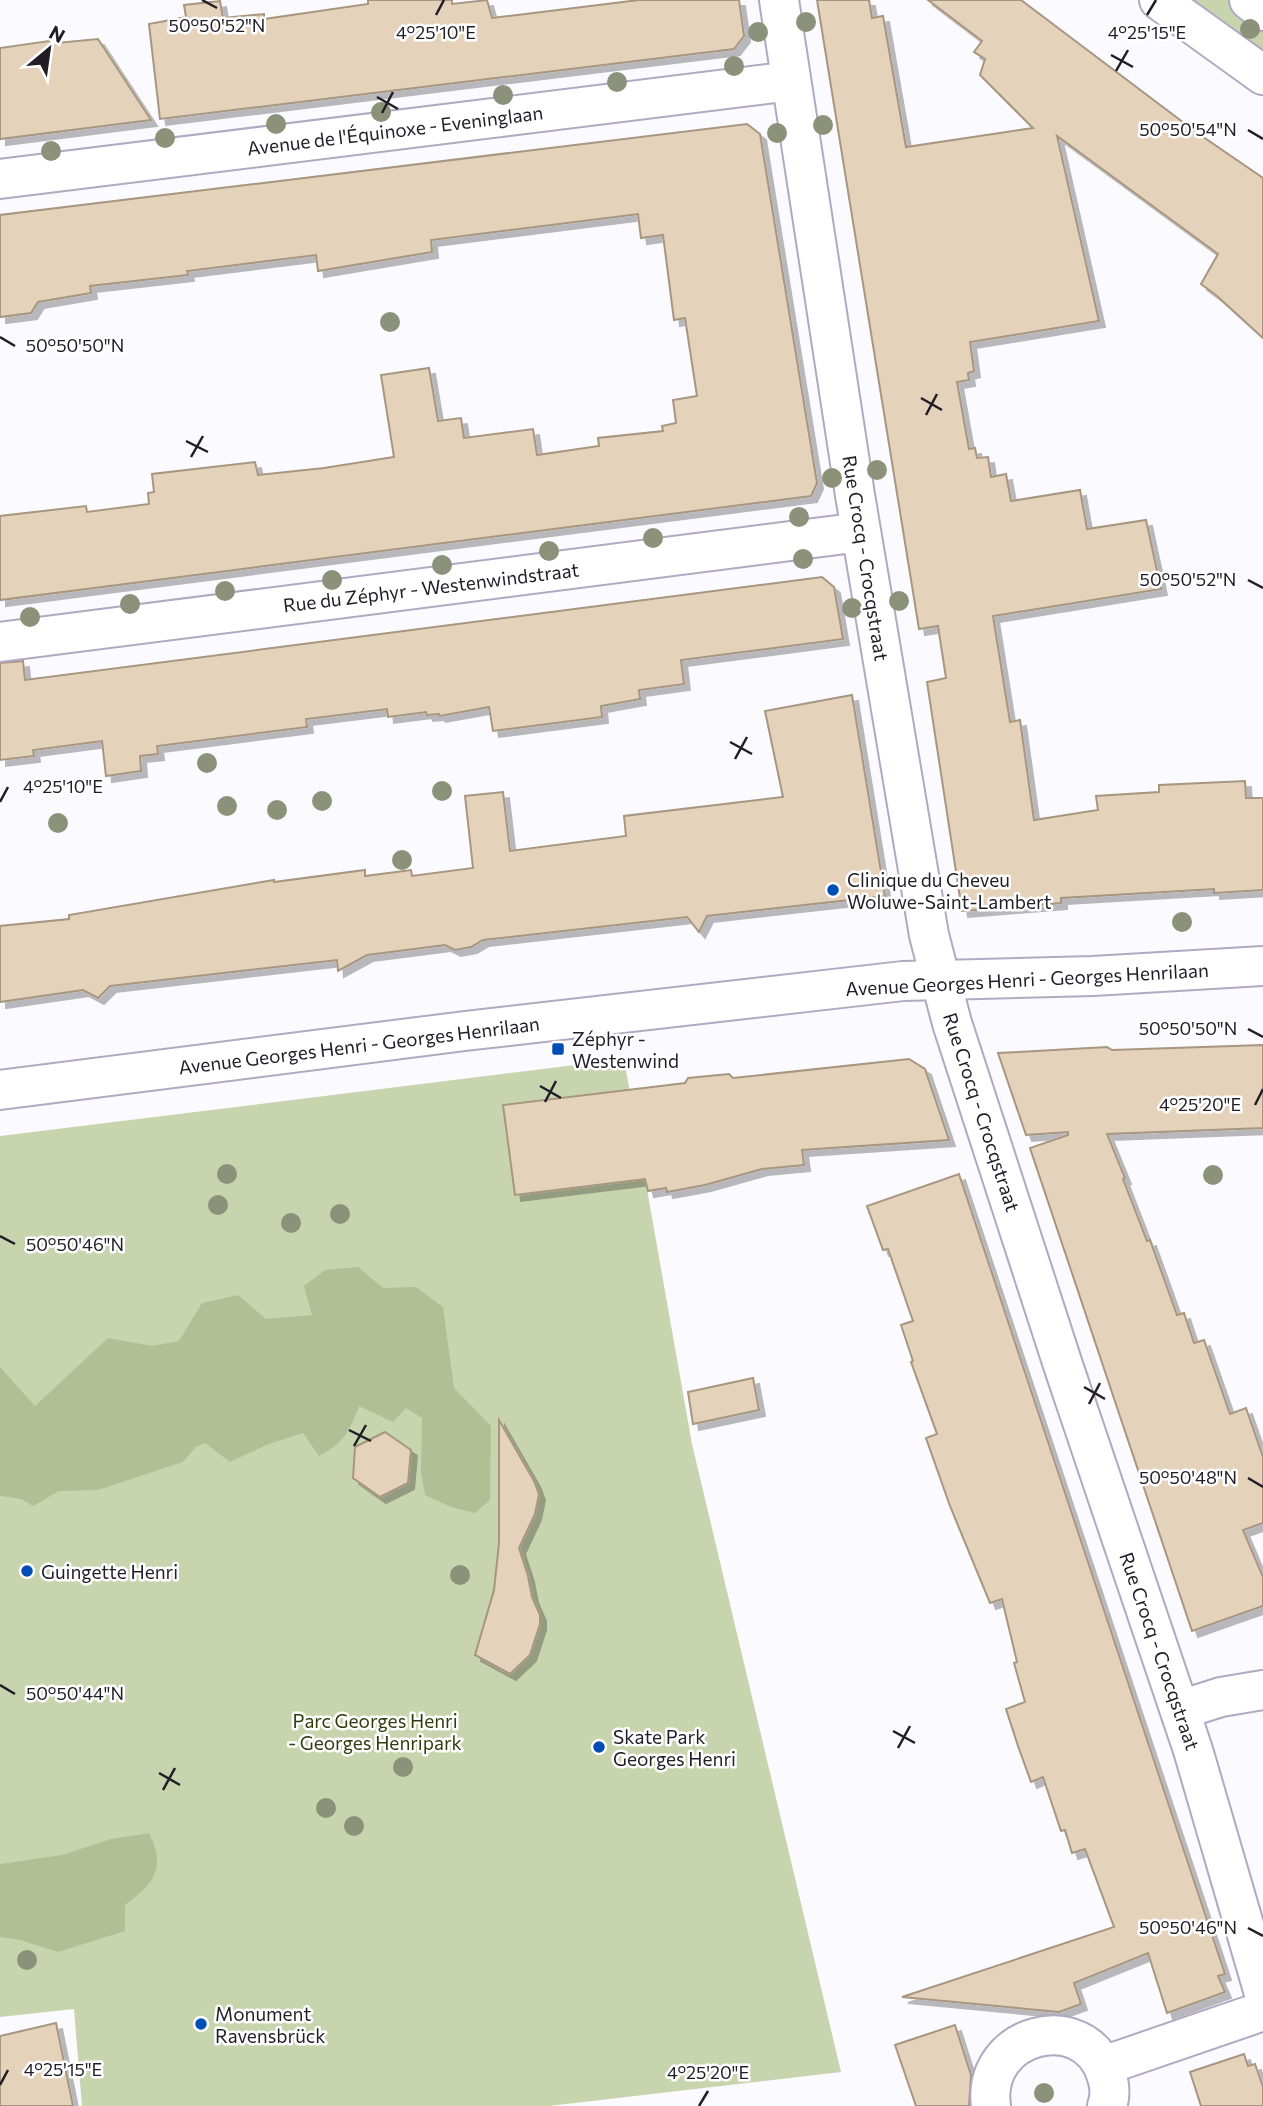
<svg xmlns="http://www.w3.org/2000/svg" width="1263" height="2106" viewBox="0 0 1263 2106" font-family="Commissioner,sans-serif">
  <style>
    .green { fill: #c8d4ae }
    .forest { fill: #b1be96 }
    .building { fill: #e5d2bb; stroke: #a79680; stroke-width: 2; filter: url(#shadow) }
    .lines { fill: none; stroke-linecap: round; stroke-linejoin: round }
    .street-casing { stroke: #b1a9c2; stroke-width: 42 }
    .secondary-casing { stroke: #b1a9c2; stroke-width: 42 }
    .street { stroke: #fff; stroke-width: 38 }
    .secondary { stroke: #fff; stroke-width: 38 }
    .tree { fill: #8c927a }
    .ticks { fill: none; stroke: #201d26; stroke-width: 2.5 }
    .poi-dot { fill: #004db6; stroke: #fff; stroke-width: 2.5 }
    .labels { text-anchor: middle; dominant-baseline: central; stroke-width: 5; stroke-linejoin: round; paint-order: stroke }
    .street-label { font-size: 19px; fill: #201d26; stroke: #fff }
    .poi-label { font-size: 19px; fill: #201d26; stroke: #fff; text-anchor: start }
    .park-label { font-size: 19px; fill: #313c0d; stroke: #fff }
    .ticks-label { font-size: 18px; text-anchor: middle; fill: #201d26; stroke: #fff; stroke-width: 5; stroke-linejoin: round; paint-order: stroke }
  </style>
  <defs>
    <filter id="shadow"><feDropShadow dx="6" dy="6" stdDeviation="0" flood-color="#0004"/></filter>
  </defs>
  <rect width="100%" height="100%" fill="#fbfaff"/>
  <path class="green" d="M1182,0H1239L1263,17V61Z
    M624,1059L692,1444L841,2072L549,2106H82L74,2009L0,2017V1136Z"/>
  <path class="forest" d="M358,1267L383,1288L416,1287L443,1307L454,1388L491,1426L490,1500L475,1513L451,1507L425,1495L421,1472L422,1418L406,1408L393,1422L359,1406C349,1432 344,1443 319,1456L303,1433L266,1445L230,1462L205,1443L196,1447L183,1462L98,1490L59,1491L33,1506L21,1499L0,1496V1367L35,1406L108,1338L152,1346L179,1341L202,1303L238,1295L266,1319L312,1315L304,1286L325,1270Z
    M149,1833C167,1868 153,1885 125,1905V1931L58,1952L20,1940L0,1937V1864L62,1855L111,1839Z"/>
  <path class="building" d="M368,0H452V4L487,0L492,18L639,0H739L744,36L734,49L160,119L149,24L186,17L184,5L220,1L223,18L264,14V19L368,4Z
    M817,0H869L872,18L883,16L906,147L1033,128L980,75L985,59L974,52L982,41L928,0H1021L1196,132L1263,178V338L1217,296L1201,284L1218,254L1057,136L1099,321L970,342L974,371L968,373L969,380L957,382L969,449L975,448L977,458L988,457L991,477L1006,474L1011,501L1080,490L1087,529L1146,520L1161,589L993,616L1010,722L1020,720L1034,820L1098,810L1096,796L1159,792V785L1245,781L1246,798H1263V890L1214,893V889L1061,898V903L962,911L927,682L946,678L938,626L919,629Z
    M98,39L151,120L0,139V48L56,40L57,43Z
    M747,124L760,134L817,483L811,496L0,600V516L86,506L87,512L149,504L148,493L154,492L152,474L255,462L258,475L324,468L394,457L381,375L429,368L438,421L461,418L464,438L533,429L537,455L599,446L598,438L663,431L662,426L676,423L673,400L697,396L685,318L674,320L663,235L641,238L638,214L431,240L432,252L318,271L316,255L187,271L188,275L90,286L91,293L38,302L31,313L0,317V215Z
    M822,577L834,587L843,639L681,660L684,684L639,690L640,699L601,706L602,717L493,731L489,707L440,716L439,714L427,715L426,712L388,717L387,709L306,719L307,727L157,746L158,754L140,756L141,771L106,776L102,741L33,750L34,756L0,760V663L23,661L25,680Z
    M852,695L885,896L707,916L699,932L687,917L483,940L471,947L455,950L445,945L367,955L338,971L337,960L110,986L98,998L83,990L0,1002V926L69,919V915L274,880V882L365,870V876L411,870L412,876L473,868L465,796L503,792L510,851L626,836L624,816L783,797L765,711Z
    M1263,1045V1128L1107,1134L1125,1178L1123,1179L1147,1241L1150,1240L1177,1315L1184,1313L1194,1343L1204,1340L1230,1414L1246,1408L1263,1457V1523L1243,1530L1263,1577V1606L1192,1631L1030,1148L1068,1135V1132L1026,1135L998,1053L1107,1047L1112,1050Z
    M909,1059L925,1069L949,1140L802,1150L804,1165L762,1169L705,1185L667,1192L666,1188L648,1191L645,1179L515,1195L503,1105L685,1083L688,1078L729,1074L733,1078Z
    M959,1174L1225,1974L1218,1976L1225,1992L1167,2013L1148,1953L1074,1983L1081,2004L1059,2012L902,1997L1114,1927L1085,1849L1072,1853L1065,1830L1061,1831L1043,1777L1031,1782L1018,1746L1006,1709L1025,1702L1014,1663L1017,1662L1002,1599L990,1603L950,1506L926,1438L937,1434L911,1362L913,1361L901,1325L913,1321L888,1249L883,1250L867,1206Z
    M753,1378L759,1410L693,1424L688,1392Z
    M499,1420L534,1481L539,1494L535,1514L519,1548L528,1576L532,1597L540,1615V1624L530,1655L510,1674L475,1655L494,1590L499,1543Z
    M385,1432L411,1450L408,1483L380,1497L353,1478L355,1447Z
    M56,2023L73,2106H0V2036Z
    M955,2025L971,2075L969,2106H916L895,2045Z
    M1244,2054L1248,2066L1255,2064L1263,2087V2106H1201L1190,2072Z"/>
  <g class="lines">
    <defs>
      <path id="street" d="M779,0L855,495L929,935L952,1023L1063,1365L1193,1750L1263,1990
        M0,179L791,81
        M0,642L861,532
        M1180,1710L1221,1697L1263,1690
        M1103,2066L1263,2011
        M991,2106C981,2033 1084,2007 1106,2074C1110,2085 1111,2095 1107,2106"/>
      <path id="secondary" d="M1159,0L1263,75
        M1249,0L1263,11
        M0,1090L465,1031L903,981L1093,976L1263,966"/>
    </defs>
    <use href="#street" class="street-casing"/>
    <use href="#secondary" class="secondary-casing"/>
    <use href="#street" class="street"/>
    <use href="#secondary" class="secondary"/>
  </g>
  <g class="tree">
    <circle cx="806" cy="22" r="10"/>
    <circle cx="1250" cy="29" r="10"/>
    <circle cx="758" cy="32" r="10"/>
    <circle cx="734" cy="66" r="10"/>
    <circle cx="617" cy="82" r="10"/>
    <circle cx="503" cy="95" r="10"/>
    <circle cx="381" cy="112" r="10"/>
    <circle cx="276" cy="124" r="10"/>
    <circle cx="823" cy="125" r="10"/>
    <circle cx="777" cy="133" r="10"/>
    <circle cx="165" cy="138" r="10"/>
    <circle cx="51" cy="151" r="10"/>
    <circle cx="390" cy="322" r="10"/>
    <circle cx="877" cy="470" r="10"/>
    <circle cx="832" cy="478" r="10"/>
    <circle cx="799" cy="517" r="10"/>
    <circle cx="653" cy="538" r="10"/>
    <circle cx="549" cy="551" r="10"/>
    <circle cx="803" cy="559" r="10"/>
    <circle cx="442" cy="565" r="10"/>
    <circle cx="332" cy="580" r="10"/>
    <circle cx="225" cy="591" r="10"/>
    <circle cx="899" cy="601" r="10"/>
    <circle cx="130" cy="604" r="10"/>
    <circle cx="852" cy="608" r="10"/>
    <circle cx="30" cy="617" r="10"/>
    <circle cx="207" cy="763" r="10"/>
    <circle cx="442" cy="791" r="10"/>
    <circle cx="322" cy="801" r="10"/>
    <circle cx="227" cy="806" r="10"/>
    <circle cx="277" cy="810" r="10"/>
    <circle cx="58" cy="823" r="10"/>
    <circle cx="402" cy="860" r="10"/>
    <circle cx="1182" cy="922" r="10"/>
    <circle cx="227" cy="1174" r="10"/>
    <circle cx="1213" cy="1175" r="10"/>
    <circle cx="218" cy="1205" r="10"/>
    <circle cx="340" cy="1214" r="10"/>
    <circle cx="291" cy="1223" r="10"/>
    <circle cx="460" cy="1575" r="10"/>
    <circle cx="403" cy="1767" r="10"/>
    <circle cx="326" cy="1808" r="10"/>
    <circle cx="354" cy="1826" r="10"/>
    <circle cx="27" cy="1960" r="10"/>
    <circle cx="1044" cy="2093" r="10"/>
  </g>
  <path class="ticks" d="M202,0L217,8M436,15L444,0M1147,15L1156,0M1111,55L1133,67M1116,71L1128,50M377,97L398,109M382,113L393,92M1248,130L1263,139M0,337L15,346M921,398L942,410M926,415L937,394M186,441L208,452M191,457L203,436M1248,580L1263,588M730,742L752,754M735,759L747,737M0,802L8,787M1248,1029L1263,1037M540,1086L561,1098M545,1102L556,1081M1255,1105L1263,1089M0,1236L15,1244M1084,1387L1105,1399M1089,1404L1100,1383M349,1430L371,1441M354,1446L366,1425M1248,1478L1263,1487M0,1685L15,1694M893,1731L915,1743M898,1748L910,1726M159,1773L180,1785M163,1790L175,1768M1248,1928L1263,1936M0,2085L8,2070M699,2106L708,2091"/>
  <g class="poi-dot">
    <circle cx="833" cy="890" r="7"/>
    <rect x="551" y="1042" width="14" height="14" rx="3.5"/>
    <circle cx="27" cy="1571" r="7"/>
    <circle cx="599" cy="1747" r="7"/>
    <circle cx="201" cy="2024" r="7"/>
  </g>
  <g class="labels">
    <g class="street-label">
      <text transform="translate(395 130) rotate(-7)">Avenue de l'Équinoxe - Eveninglaan</text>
      <text transform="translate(866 558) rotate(81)">Rue Crocq - Crocqstraat</text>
      <text transform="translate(431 587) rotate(-7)">Rue du Zéphyr - Westenwindstraat</text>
      <text transform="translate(1027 979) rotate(-3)">Avenue Georges Henri - Georges Henrilaan</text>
      <text transform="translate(359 1045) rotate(-7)">Avenue Georges Henri - Georges Henrilaan</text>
      <text transform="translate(982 1112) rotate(72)">Rue Crocq - Crocqstraat</text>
      <text transform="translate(1160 1651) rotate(71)">Rue Crocq - Crocqstraat</text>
    </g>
    <g class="poi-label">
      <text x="847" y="879">Clinique du Cheveu<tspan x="847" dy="22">Woluwe-Saint-Lambert</tspan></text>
      <text x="572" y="1038">Zéphyr -<tspan x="572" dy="22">Westenwind</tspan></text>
      <text x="41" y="1571">Guingette Henri</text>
      <text x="613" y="1736">Skate Park<tspan x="613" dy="22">Georges Henri</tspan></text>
      <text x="215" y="2013">Monument<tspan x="215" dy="22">Ravensbrück</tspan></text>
    </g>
    <g class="park-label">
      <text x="375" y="1720">Parc Georges Henri<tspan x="375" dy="22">- Georges Henripark</tspan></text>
    </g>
  </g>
  <g class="ticks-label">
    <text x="217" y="32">50°50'52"N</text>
    <text x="436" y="39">4°25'10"E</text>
    <text x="1147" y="39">4°25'15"E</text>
    <text x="1188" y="136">50°50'54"N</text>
    <text x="75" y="352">50°50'50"N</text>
    <text x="1188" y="586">50°50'52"N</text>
    <text x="63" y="793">4°25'10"E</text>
    <text x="1188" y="1035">50°50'50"N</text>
    <text x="1200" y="1111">4°25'20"E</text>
    <text x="75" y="1251">50°50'46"N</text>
    <text x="1188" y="1484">50°50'48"N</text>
    <text x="75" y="1700">50°50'44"N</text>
    <text x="1188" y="1934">50°50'46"N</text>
    <text x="63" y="2076">4°25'15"E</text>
    <text x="708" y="2079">4°25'20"E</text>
  </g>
  <g transform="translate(49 49) rotate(29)" stroke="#ffffff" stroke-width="5" paint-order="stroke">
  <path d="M0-5L12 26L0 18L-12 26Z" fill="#201d26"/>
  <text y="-10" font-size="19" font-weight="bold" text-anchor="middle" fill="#201d26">N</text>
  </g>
</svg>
